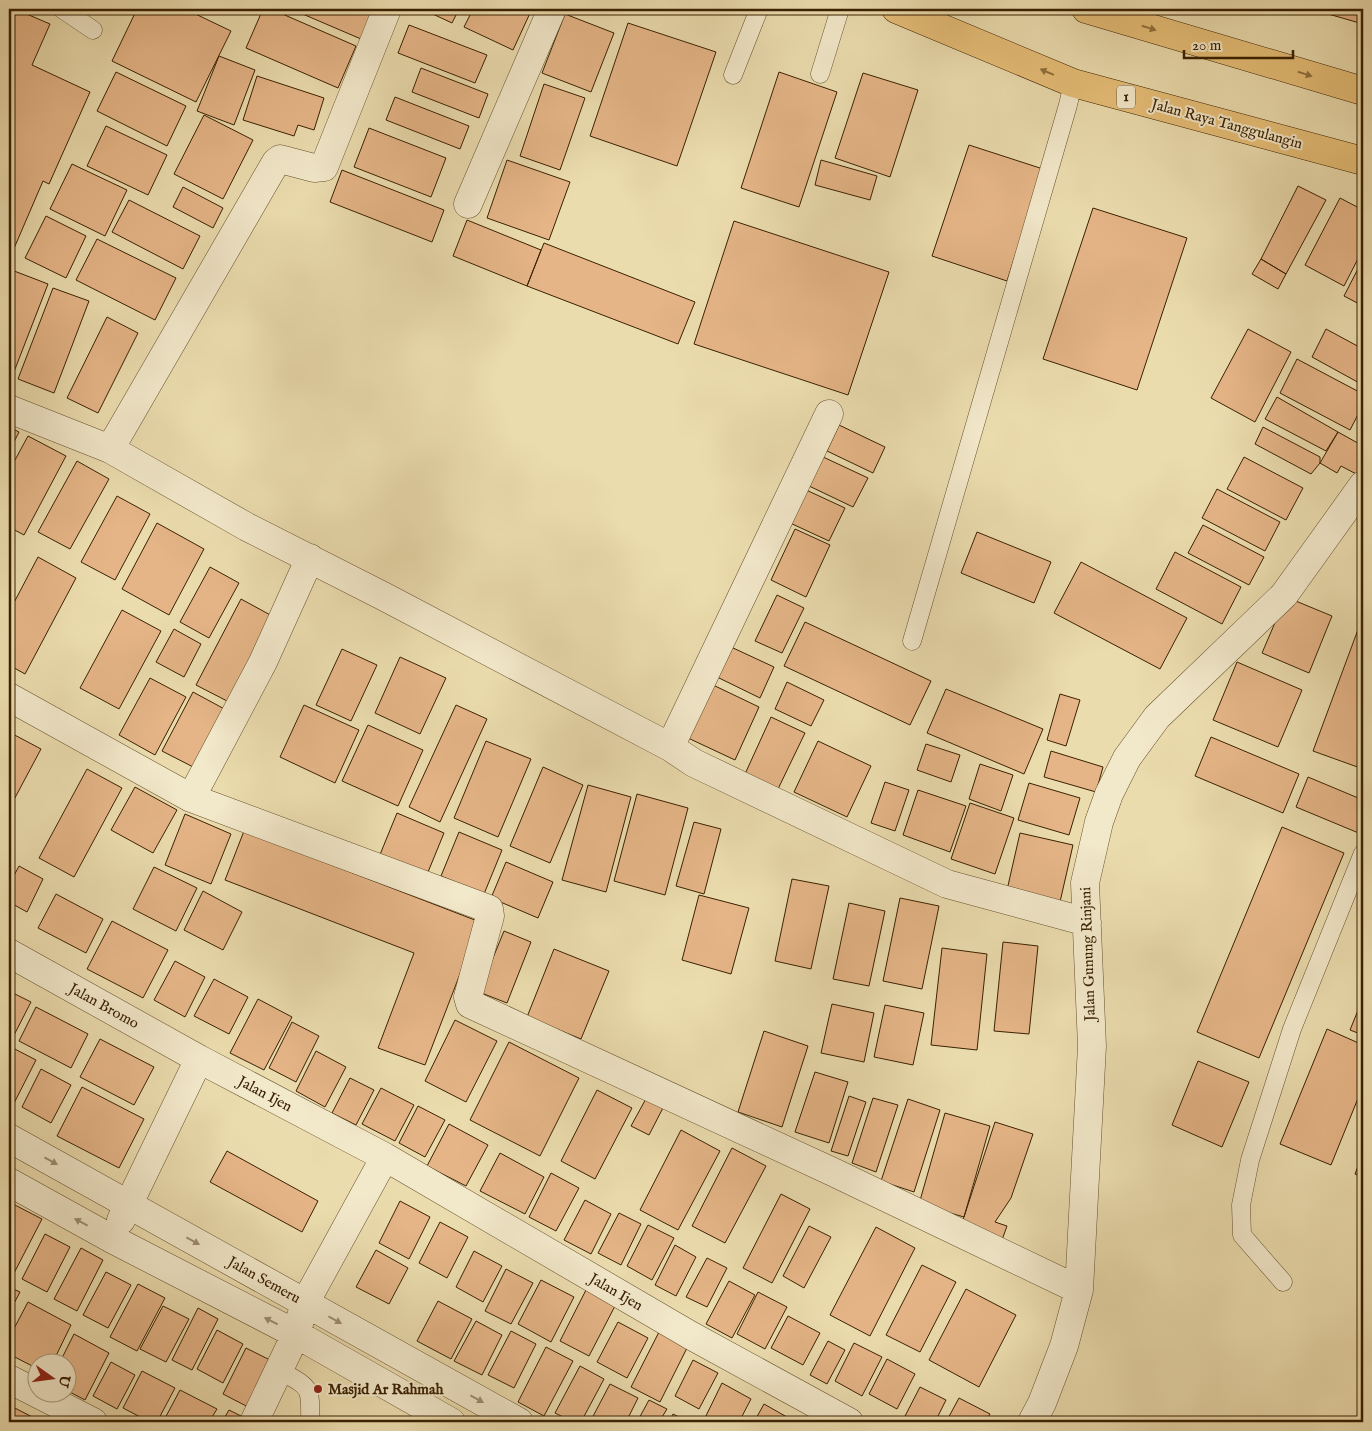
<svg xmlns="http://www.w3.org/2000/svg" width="1372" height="1431" viewBox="0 0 1372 1431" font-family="'IM FELL English',serif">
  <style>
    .building { fill: #e5b587; stroke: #3a2101 }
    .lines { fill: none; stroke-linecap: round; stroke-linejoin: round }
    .lane-casing { stroke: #66502c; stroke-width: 19 }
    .street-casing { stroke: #66502c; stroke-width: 29 }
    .highway-casing { stroke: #3a2101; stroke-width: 29 }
    .lane { stroke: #f2e8ca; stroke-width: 18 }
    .street { stroke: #f2e8ca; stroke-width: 28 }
    .highway { stroke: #e6be77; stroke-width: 28 }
    .oneway { fill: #90703c }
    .oneway2 { fill: #9f8e70 }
    .poi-dot { fill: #8f2418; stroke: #f2e8ca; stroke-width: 2 }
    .labels { text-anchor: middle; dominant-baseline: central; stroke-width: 4; stroke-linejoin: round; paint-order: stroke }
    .shield { fill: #f2e8ca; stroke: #715d3d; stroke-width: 1 }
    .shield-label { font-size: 14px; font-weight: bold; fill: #3a2101 }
    .street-label { font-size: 15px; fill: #3a2101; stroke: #f2e8ca }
    .poi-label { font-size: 15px; font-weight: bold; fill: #3a2101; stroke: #f2e8ca; text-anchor: start }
  </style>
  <rect width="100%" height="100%" fill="#ebdcae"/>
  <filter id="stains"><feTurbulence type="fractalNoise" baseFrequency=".004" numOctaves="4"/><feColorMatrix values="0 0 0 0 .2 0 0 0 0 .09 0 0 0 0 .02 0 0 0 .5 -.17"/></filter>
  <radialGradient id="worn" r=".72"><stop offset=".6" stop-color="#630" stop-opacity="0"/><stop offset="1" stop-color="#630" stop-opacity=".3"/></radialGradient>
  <path class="building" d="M9,9H15L50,24L32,65L90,92L49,184L43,181L12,253L9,251Z
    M137,9H185L231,31L196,102L112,61Z
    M263,9H271L356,46L338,88L246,48Z
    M291,9H373L361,39Z
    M422,9H459L452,23Z
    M473,9H527L531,11L513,50L464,27Z
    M1311,9H1363V24Z
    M565,14L614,33L591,92L542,73Z
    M628,23L716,52L677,166L590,136Z
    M409,25L487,55L475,83L398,53Z
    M219,56L255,70L234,125L197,111Z
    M421,68L488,94L479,118L412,92Z
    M116,72L186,106L167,146L97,111Z
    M779,72L837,92L799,207L741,188Z
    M863,73L918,90L890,177L835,158Z
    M257,76L324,98L314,130L298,125L294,136L243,120Z
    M544,84L585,98L560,170L520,156Z
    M395,97L469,126L460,149L386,120Z
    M204,115L253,140L223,199L174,174Z
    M106,126L167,155L148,195L87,166Z
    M369,128L446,158L431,197L354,167Z
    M969,145L1043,169L1007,281L932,256Z
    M507,160L570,182L549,240L487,218Z
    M821,160L877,176L870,200L815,185Z
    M72,164L127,190L105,236L50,209Z
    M342,170L444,210L432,242L330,202Z
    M1298,186L1326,200L1286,274L1261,259Z
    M183,187L223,208L213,228L173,207Z
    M1340,198L1363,210V249L1344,286L1305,265Z
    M129,200L200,236L183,269L112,232Z
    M1093,208L1187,238L1137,390L1043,359Z
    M46,216L86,236L66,278L25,258Z
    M467,220L541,250L527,286L453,256Z
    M734,221L889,272L848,395L694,344Z
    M97,239L176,278L155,320L76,280Z
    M544,243L695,302L678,344L527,286Z
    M1261,259L1286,274L1278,289L1252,274Z
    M1363,259V306L1344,296Z
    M9,269L48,284L10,382H9Z
    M53,288L89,301L54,393L18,379Z
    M107,317L138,333L98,413L67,398Z
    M1248,329L1291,352L1255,422L1211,398Z
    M1326,329L1363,349V385L1312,357Z
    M1297,359L1363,394V405L1350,430L1280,393Z
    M1277,397L1338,432L1326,451L1265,419Z
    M839,425L885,447L873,473L827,451Z
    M9,427L19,432L9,452Z
    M1263,427L1320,457V463L1311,474L1255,444Z
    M1338,432L1363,446L1362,477L1341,466L1337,473L1320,463Z
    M28,436L66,456L24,535L9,527V471Z
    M821,456L868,478L853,507L807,485Z
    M1244,457L1303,488L1286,520L1227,489Z
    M77,461L109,479L70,549L38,532Z
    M804,489L845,508L829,541L788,522Z
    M1217,489L1280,522L1265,551L1202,518Z
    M117,496L150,514L115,580L81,562Z
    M157,523L204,549L169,615L122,589Z
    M1203,525L1264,557L1249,585L1188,553Z
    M795,529L830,545L806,597L771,580Z
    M977,532L1051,562L1034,603L961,573Z
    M1175,552L1241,587L1222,624L1156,589Z
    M38,557L76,578L25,674L9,665V612Z
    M1081,562L1187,618L1160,669L1054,613Z
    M210,567L239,583L209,638L180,622Z
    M777,595L804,608L782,653L755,641Z
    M1286,597L1332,616L1309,673L1262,653Z
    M241,599L274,617L229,702L196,685Z
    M122,610L161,631L119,709L80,688Z
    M1363,616V769L1313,751Z
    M805,622L931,681L910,725L784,666Z
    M174,629L201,644L184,677L156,662Z
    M731,647L774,667L760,698L717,677Z
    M342,649L377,665L351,721L316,705Z
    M400,657L446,678L420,734L375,713Z
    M1237,662L1302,690L1278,747L1213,720Z
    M150,678L186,697L155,755L119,735Z
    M787,682L824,700L811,726L775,709Z
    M713,685L759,707L735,760L688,738Z
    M946,689L1043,729L1024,774L927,733Z
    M193,692L230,712L199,770L162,751Z
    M1060,694L1080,700L1066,746L1047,740Z
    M304,705L359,730L335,783L280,757Z
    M456,705L487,719L440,822L409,807Z
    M771,717L805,733L778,789L745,774Z
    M368,725L423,750L398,806L342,781Z
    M9,732L41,749L9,809Z
    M1211,737L1299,774L1283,813L1195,776Z
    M486,741L531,759L498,837L454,818Z
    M818,741L871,766L847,817L794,792Z
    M926,744L960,755L951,782L917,770Z
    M1051,751L1103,767L1096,792L1044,777Z
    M980,764L1013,775L1001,811L969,799Z
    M543,767L583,785L550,863L510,846Z
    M87,769L122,788L74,877L39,858Z
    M1308,777L1363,800V830L1361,834L1296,807Z
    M885,782L909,790L895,831L871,823Z
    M1029,783L1080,798L1069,835L1018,820Z
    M588,785L631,797L606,892L562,880Z
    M135,787L177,810L153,853L111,830Z
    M918,790L966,806L950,852L903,835Z
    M637,794L688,808L665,895L614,881Z
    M970,803L1014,818L995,874L951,859Z
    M397,813L444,833L426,877L379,857Z
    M185,814L231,834L211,884L165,865Z
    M694,822L721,829L704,894L676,886Z
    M1282,827L1344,853L1259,1058L1197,1032Z
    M244,831L480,922L425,1065L378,1048L414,953L225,880Z
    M459,832L502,850L484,894L441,876Z
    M1020,833L1073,845L1060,902L1007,890Z
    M506,862L553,882L538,918L491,898Z
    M19,866L43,879L27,912L9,902V885Z
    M154,867L197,888L176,931L133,909Z
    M792,879L829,886L811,969L775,961Z
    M203,891L242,912L223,950L184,930Z
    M56,894L103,919L86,953L38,928Z
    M699,895L749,908L731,974L682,960Z
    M900,898L939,906L922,989L883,981Z
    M849,903L885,911L869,986L833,979Z
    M112,921L168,950L143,998L87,969Z
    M504,931L531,942L507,1003L479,992Z
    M1003,942L1038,946L1029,1034L994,1031Z
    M942,948L987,954L977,1050L931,1045Z
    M554,949L609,971L581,1039L527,1017Z
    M175,961L205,977L185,1017L154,1000Z
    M214,979L248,997L229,1034L194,1016Z
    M9,991L31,1002L11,1041L9,1039Z
    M1363,998V1035L1350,1030Z
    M258,999L292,1017L264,1070L230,1053Z
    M832,1004L874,1013L864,1062L821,1053Z
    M885,1005L924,1013L913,1065L874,1057Z
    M36,1007L88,1034L71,1068L19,1041Z
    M455,1020L497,1041L466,1102L425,1081Z
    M292,1022L319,1036L296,1082L269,1068Z
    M1327,1029L1363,1045V1086L1331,1165L1280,1144Z
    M764,1031L808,1046L782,1127L738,1112Z
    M100,1039L154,1067L134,1105L80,1077Z
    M509,1042L579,1078L540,1156L470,1120Z
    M9,1046L36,1060L10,1111L9,1110Z
    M316,1051L346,1067L325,1107L296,1091Z
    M1198,1061L1249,1082L1222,1147L1172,1125Z
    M41,1069L71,1085L51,1123L22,1107Z
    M815,1072L848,1082L829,1143L795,1132Z
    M350,1078L374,1090L356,1125L332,1113Z
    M82,1087L144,1119L119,1168L57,1136Z
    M381,1088L414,1105L395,1141L362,1124Z
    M597,1090L632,1108L595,1179L561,1161Z
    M648,1095L665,1104L649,1135L631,1126Z
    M849,1096L866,1102L848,1156L831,1151Z
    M873,1098L898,1105L876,1172L852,1163Z
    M908,1099L940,1110L914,1192L881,1181Z
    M418,1106L445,1120L425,1157L399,1143Z
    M945,1113L990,1126L964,1217L919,1204Z
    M995,1122L1033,1134L1011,1198L995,1222L1007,1226L1002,1240L961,1226Z
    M449,1124L488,1145L466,1186L427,1166Z
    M681,1130L720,1151L678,1230L640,1210Z
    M732,1148L766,1166L725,1243L692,1226Z
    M227,1151L318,1201L302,1232L210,1182Z
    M500,1153L544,1177L525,1214L480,1191Z
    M1363,1153V1178L1355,1174Z
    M551,1173L579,1188L556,1231L529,1217Z
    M781,1194L810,1209L772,1283L743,1268Z
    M585,1200L611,1214L591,1254L564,1240Z
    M400,1201L430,1217L409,1259L379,1243Z
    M13,1204L42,1219L12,1277L9,1276V1212Z
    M619,1213L641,1224L621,1265L598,1253Z
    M440,1222L468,1237L447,1278L419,1263Z
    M648,1225L674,1238L652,1280L627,1266Z
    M809,1226L831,1237L804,1288L783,1276Z
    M876,1227L915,1248L870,1336L830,1315Z
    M45,1234L70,1247L47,1292L22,1279Z
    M675,1245L696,1257L676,1296L655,1285Z
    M81,1248L103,1260L77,1311L54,1299Z
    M376,1250L408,1268L389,1304L356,1287Z
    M474,1251L502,1266L483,1302L456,1287Z
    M707,1258L727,1268L707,1307L686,1297Z
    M922,1265L956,1282L920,1352L886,1335Z
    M506,1269L533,1283L511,1324L485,1311Z
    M106,1272L131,1285L108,1328L83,1315Z
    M541,1280L574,1297L551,1342L518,1324Z
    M729,1281L755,1295L732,1338L706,1324Z
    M138,1284L165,1298L137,1351L110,1337Z
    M9,1287L20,1292L9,1313Z
    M966,1289L1016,1315L979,1387L929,1360Z
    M586,1290L615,1306L589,1356L560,1341Z
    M758,1292L787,1307L765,1349L737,1334Z
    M438,1301L472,1319L451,1359L417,1341Z
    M28,1302L71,1325L52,1364H38V1369L9,1354V1338Z
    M163,1306L189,1319L166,1362L140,1349Z
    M198,1308L218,1319L192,1370L172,1360Z
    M788,1316L820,1333L803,1365L771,1348Z
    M476,1321L502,1335L482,1375L454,1361Z
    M618,1322L648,1338L627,1378L597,1362Z
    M217,1330L243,1344L223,1383L197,1369Z
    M511,1331L536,1344L514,1388L488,1375Z
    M659,1332L687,1348L660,1402L631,1387Z
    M74,1334L109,1353L85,1400L68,1391V1364H59Z
    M828,1341L845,1350L827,1384L810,1375Z
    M854,1343L882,1357L862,1396L835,1381Z
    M546,1347L573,1361L544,1416L518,1402Z
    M246,1348L274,1362L250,1408L223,1394Z
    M887,1359L915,1374L897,1409L869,1394Z
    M693,1360L718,1373L699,1409L675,1396Z
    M111,1362L135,1375L117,1409L93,1396Z
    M580,1366L604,1379L581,1422H573L555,1413Z
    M142,1371L175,1388L157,1422H150L123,1408Z
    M722,1383L751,1399L739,1422H703Z
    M610,1384L638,1398L626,1422H590Z
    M920,1387L946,1400L935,1422H908L903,1420Z
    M180,1390L217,1409L209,1422H163Z
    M959,1398L990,1414L985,1422H946Z
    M649,1400L667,1409L659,1422H637Z
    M764,1404L794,1421L793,1422H754Z
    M9,1405L42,1422H9Z
    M229,1410L245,1418L243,1422H222Z
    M673,1414L689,1422H669Z"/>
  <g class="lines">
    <defs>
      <path id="lane" d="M62,9L93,30
        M820,74L840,9
        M733,75L759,9
        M912,641L1068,105L1073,83
        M1283,1282L1242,1235L1241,1205L1250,1160L1292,1029L1363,853
        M279,1370C310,1388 311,1385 310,1422"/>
      <path id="street" d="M468,204L552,9
        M9,409L110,449L247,527L383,596L670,747L694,763L947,884L1087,922
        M110,449L276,162L280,159L314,168L324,167L387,9
        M9,697L191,798L489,909L490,916L468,997L470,1004L833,1172L1079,1290
        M670,747L829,414
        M191,798L263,662L310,558
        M9,953L199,1059L385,1157L690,1335L849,1422
        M9,1138L519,1422
        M9,1182L112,1239L296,1334L451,1422
        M121,1220L199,1059
        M9,1379L93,1422
        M254,1422L296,1334L305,1303L385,1157
        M1032,1422L1042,1403L1064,1346L1079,1290L1092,1046L1085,883L1099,822L1109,794L1127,758L1157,717L1284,595L1363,485"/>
      <path id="highway" d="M896,9L1073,83L1363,161
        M1086,9L1363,91"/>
    </defs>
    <use href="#lane" class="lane-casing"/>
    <use href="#street" class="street-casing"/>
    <use href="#highway" class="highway-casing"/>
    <use href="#lane" class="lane"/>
    <use href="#street" class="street"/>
    <use href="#highway" class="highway"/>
  </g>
  <defs><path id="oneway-solid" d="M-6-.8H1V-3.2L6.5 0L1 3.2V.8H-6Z" transform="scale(1.25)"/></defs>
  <g class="oneway">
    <use href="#oneway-solid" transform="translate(1149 28) rotate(17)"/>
    <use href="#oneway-solid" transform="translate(1047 72) rotate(-157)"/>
    <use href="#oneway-solid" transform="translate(1305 74) rotate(17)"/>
  </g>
  <g class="oneway2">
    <use href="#oneway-solid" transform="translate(51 1161) rotate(29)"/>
    <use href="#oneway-solid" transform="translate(81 1222) rotate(-152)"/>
    <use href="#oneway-solid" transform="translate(193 1241) rotate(29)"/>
    <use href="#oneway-solid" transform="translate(335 1320) rotate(29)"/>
    <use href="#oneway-solid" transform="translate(271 1321) rotate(-153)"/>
    <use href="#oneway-solid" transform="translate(477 1399) rotate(29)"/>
  </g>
  <circle class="poi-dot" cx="318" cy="1389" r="5"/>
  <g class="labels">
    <rect class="shield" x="1117" y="85.5" width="18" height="23" rx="4"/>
    <g class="shield-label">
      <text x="1126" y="97">1</text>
    </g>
    <g class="street-label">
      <text transform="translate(1227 124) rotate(15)">Jalan Raya Tanggulangin</text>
      <text transform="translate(1088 954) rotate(-92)">Jalan Gunung Rinjani</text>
      <text transform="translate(104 1006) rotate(29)">Jalan Bromo</text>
      <text transform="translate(265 1094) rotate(28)">Jalan Ijen</text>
      <text transform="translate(264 1280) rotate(29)">Jalan Semeru</text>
      <text transform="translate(616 1292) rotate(30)">Jalan Ijen</text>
    </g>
    <g class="poi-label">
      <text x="328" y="1389">Masjid Ar Rahmah</text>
    </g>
  </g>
  <rect width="1372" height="1431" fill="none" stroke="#ebdcae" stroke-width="30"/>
  <rect x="10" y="10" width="1352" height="1411" fill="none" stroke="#3a2101" stroke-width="2.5"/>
  <rect x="15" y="15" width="1342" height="1401" fill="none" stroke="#3a2101"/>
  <g transform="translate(52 1378) rotate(104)"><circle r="24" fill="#f2e8ca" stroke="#a8987a"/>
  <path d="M0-4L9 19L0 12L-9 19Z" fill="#8f2418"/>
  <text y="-8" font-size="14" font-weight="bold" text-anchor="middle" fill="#3a2101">U</text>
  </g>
  <path d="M1184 50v8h109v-8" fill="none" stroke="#3a2101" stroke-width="2.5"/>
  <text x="1192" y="50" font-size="15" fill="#3a2101" stroke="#f2e8ca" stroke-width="4" paint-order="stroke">20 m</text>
  <rect width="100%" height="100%" filter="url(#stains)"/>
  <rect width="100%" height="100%" fill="url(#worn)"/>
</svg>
